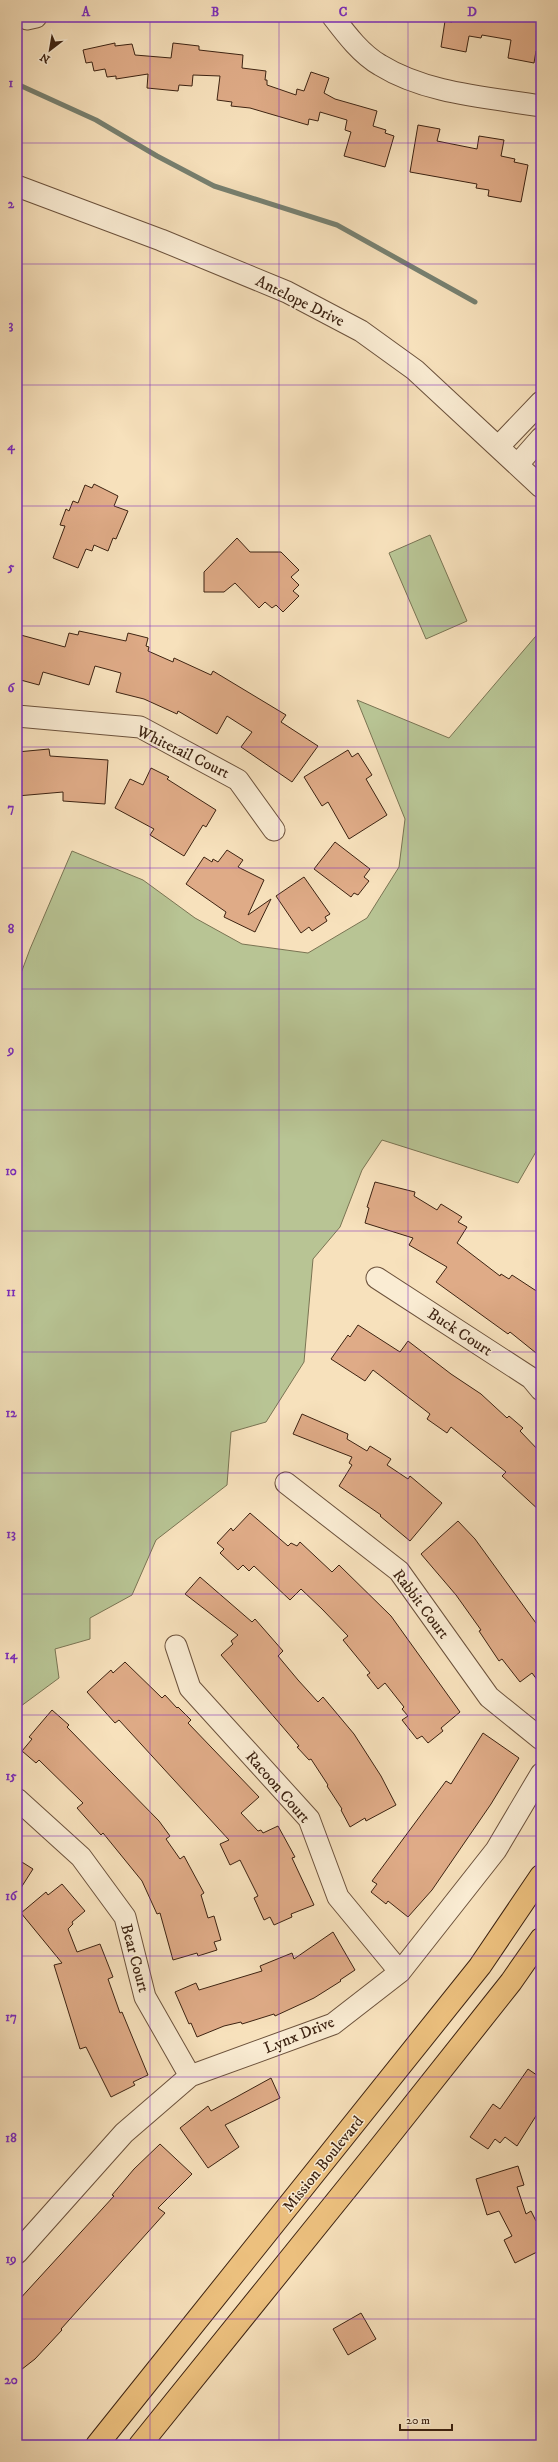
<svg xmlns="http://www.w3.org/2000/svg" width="558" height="2462" viewBox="0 0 558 2462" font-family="'IM FELL DW Pica',serif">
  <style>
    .green { fill: #b8c494; stroke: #7a7453 }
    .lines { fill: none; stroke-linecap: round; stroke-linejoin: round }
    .stream { stroke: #778070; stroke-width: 5 }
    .building { fill: #dfab87; stroke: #3d2312 }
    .minor-casing { stroke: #6c523c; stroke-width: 23 }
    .major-casing { stroke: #3d2312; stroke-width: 24 }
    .minor { stroke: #faecd3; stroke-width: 21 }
    .major { stroke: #ecc07e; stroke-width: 22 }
    .grid { fill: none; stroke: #7b2cbf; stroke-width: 1; stroke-opacity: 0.55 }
    .labels { text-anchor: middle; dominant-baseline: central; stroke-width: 3; stroke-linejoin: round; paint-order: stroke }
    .street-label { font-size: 16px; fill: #3d2312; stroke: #faecd3 }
    .neatline { fill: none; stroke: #7b2cbf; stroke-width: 1.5 }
    .grid-label { font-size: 13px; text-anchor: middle; font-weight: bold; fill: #7b2cbf }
  </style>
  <rect width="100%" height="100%" fill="#f7e1bc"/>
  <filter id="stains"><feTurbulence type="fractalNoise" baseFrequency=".005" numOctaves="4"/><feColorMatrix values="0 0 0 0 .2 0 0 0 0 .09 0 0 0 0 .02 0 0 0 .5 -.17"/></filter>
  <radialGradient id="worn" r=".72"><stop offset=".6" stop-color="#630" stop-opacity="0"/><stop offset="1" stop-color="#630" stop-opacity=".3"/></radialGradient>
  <path class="green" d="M430,535L467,621L426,639L389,553Z
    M541,630V1143L518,1183L382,1140L362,1170L340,1227L313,1259L304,1362L266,1422L231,1432L227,1485L156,1540L132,1595L90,1618V1639L55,1649L59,1678L17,1709V984L30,949L72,851L143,880L195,918L242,944L308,953L367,918L399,867L405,819L357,700L449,738Z"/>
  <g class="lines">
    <path class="stream" d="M17,84L96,120L157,156L214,186L337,225L475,302"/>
  </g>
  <path class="building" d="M452,17H541V52L536,51L534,63L508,58L511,40L482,35L481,38L469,36L466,52L441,47L445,21L452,22Z
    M115,43V46L132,44L135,55L171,58L173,43L199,46V50L243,55L242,68L266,71L265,80H267V85L296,95L297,89L304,91L311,72L329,78L324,93L335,99L377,111L373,126L386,130L385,133L394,136L385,167L344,156L351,132L345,130L347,120L320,112L318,121L309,119L308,125L250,108L231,106L232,102L217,100L220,76L193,75L192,86L179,85L178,91L147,88L148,74L116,79V76L107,77L105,69L94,71L92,62L86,63L83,50Z
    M418,125L440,129L437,141L477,149L479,136L504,140L501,156L515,159L514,162L528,165L521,202L488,196L489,190L476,188L477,184L410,172Z
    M94,484L118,496L114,506L128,511L116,539L113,538L108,551L94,545L92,551L86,549L78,568L53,558L65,526L60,525L66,509L69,511L73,501L78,503L85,485L92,488Z
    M237,538L250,552H281L299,570L291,577L299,585L293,591L299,596L283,612L276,605L272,608L265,602L259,608L235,583L224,592H204V572Z
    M79,631L126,641L128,633L148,638L146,646L149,647L148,651L173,662L174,658L211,675L213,671L286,715L281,722L318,746L292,782L241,747L252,732L227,716L217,734L178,711L177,714L144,699L116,692L121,673L95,666L89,685L43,672L39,685L17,679V634L65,647L69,633L78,635Z
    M49,749L50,756L108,760L105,804L63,801V792L17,796V752Z
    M348,750L352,757L358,753L372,775L366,779L387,815L349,839L328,802L322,806L304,777Z
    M151,768L169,777L167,779L216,810L206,827L203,825L184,856L150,835L154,829L115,808L130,779L143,785Z
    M335,842L370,869L364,877L369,881L358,895L354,893L351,897L314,869Z
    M227,850L243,860L238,867L264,880L248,915L271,899L255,932L224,917L226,912L186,884L204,857L212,862L213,859L218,862Z
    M304,877L330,914L325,917L327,921L312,931L309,927L301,933L276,896Z
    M375,1182L415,1192L414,1196L437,1210L441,1204L462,1217L458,1222L467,1227L457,1243L500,1276L501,1274L509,1279L512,1275L541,1294V1357L510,1332L508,1334L436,1282L447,1267L409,1245L413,1238L365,1223L369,1208L367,1207Z
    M358,1325L400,1352L408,1341L451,1374L481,1394L507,1418L509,1416L523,1428L520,1431L541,1453V1512L502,1476L506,1472L451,1427L447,1433L427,1419L430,1414L373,1370L365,1381L331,1359L348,1335L350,1337Z
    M302,1414L348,1434L347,1439L367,1451L370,1446L391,1459L387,1465L408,1479L410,1476L442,1503L410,1541L380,1516L381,1515L339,1486L352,1465L349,1463L352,1457L293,1434Z
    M250,1513L288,1546L291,1543L297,1546L300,1542L332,1572L339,1565L391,1616L460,1712L441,1728L443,1731L428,1743L422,1736L417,1739L402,1720L408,1716L402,1709L404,1707L385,1683L378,1689L367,1675L370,1673L343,1640L348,1636L322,1609L301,1589L290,1600L254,1566L249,1571L243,1565L238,1570L220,1553L224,1549L217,1543L231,1528L233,1531Z
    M458,1521L475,1539L541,1630V1685L532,1673L520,1682L502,1659L499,1661L479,1631L481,1630L456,1595L421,1554Z
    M200,1577L252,1622L255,1619L283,1651L278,1656L298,1680L318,1702L323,1697L354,1734L381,1776L396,1805L366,1821L365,1818L350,1827L341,1810L342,1809L327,1786L328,1785L311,1759L309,1760L297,1747L299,1746L221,1655L233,1644L231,1641L238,1635L185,1594Z
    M125,1662L162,1698L165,1695L177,1708L178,1707L191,1720L188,1723L259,1797L241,1813L258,1831L261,1830L263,1833L278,1826L295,1857L292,1858L314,1905L291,1914L292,1917L274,1925L270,1917L264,1920L254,1898L258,1896L240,1860L230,1865L220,1844L229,1840L119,1720L115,1723L87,1692L111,1670L113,1673Z
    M52,1710L69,1725L67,1727L159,1821L170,1836L166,1839L180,1859L184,1856L204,1893L201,1895L208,1918L214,1916L221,1940L214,1942L217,1950L198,1956L197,1953L173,1960L160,1913L157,1914L142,1881L103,1833L101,1835L77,1808L83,1803L39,1760L36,1763L22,1751L32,1739L29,1737Z
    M483,1733L519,1758L491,1804L432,1890L408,1917L388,1901L386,1904L371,1892L377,1884L372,1881L446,1781L451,1784Z
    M17,1859L33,1869L17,1894Z
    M62,1884L85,1911L72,1922L73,1924L68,1929L77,1952L100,1944L113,1977L108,1979L120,2013L122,2012L148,2075L133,2082L135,2085L111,2097L86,2047L80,2049L54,1965L62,1963L21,1913L46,1892L48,1895Z
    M333,1932L355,1970L340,1980L341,1981L314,1998L275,2016L274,2014L242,2024L241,2022L224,2026L197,2037L191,2023L189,2024L175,1992L196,1983L199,1990L262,1971L260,1966L292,1953L294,1959Z
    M528,2069L541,2078V2108L517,2146L505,2137L500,2143L495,2139L488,2149L470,2137L493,2104L500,2109Z
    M271,2078L280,2098L225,2125L239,2147L208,2168L180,2128L208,2106L211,2111Z
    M160,2144L192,2174L158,2208L165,2213L61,2329L62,2330L35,2359L17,2373V2302L114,2196L112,2195L134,2169Z
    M518,2166L524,2185L517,2187L526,2214L531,2211L536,2221L541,2218V2250L515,2263L504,2240L512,2236L499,2211L487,2215L476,2179Z
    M361,2313L376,2339L348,2355L333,2329Z"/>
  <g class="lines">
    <defs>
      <path id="minor" d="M333,17C346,34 361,54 380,65C427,94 487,97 541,106
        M27,19L36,17
        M17,186L161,240L287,292L361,331L415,370L541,487
        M499,446L541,402
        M518,464L541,438
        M17,716L140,727L238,780L274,830
        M377,1278L531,1378L541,1390
        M286,1483L399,1571L489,1697L541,1739
        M176,1646L190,1688L309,1819L338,1897L400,1972
        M17,1799L81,1857L125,1917L145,1997L190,2076
        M17,2253L124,2133L190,2076L333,2024L400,1972L496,1850L541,1774"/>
      <path id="major" d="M97,2445L480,1966L541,1876
        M140,2445L381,2146L511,1982L541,1939"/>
    </defs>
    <use href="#minor" class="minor-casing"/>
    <use href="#major" class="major-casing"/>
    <use href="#minor" class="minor"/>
    <use href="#major" class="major"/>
  </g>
  <path class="grid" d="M150,17V2445M279,17V2445M408,17V2445M17,143H541M17,264H541M17,385H541M17,506H541M17,626H541M17,747H541M17,868H541M17,989H541M17,1110H541M17,1231H541M17,1352H541M17,1473H541M17,1594H541M17,1715H541M17,1836H541M17,1956H541M17,2077H541M17,2198H541M17,2319H541"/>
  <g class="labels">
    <g class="street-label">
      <text transform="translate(300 301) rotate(26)">Antelope Drive</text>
      <text transform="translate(183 752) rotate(26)">Whitetail Court</text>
      <text transform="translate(460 1332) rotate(33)">Buck Court</text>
      <text transform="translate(421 1604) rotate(53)">Rabbit Court</text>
      <text transform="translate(278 1787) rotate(49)">Racoon Court</text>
      <text transform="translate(135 1958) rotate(75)">Bear Court</text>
      <text transform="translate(299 2035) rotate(-22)">Lynx Drive</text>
      <text transform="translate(323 2164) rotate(-51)">Mission Boulevard</text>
    </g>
  </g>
  <rect width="558" height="2462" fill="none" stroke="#f7e1bc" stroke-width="44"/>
  <g transform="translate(50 50) rotate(211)" stroke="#faecd3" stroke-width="3" paint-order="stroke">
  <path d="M0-3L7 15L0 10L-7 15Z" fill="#3d2312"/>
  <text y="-6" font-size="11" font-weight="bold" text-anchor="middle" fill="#3d2312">N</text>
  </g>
  <path d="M400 2424v6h52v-6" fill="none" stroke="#3d2312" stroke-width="2"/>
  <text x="406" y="2424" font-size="12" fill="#3d2312" stroke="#faecd3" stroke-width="3" paint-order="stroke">20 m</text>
  <rect x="22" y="22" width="514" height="2418" class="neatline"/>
  <g class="grid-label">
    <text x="86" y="16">A</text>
    <text x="215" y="16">B</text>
    <text x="343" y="16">C</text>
    <text x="472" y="16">D</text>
    <text x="11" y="87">1</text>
    <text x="11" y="208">2</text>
    <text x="11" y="329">3</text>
    <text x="11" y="450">4</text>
    <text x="11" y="571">5</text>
    <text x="11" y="692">6</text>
    <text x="11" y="812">7</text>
    <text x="11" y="933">8</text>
    <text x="11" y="1054">9</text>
    <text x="11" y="1175">10</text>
    <text x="11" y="1296">11</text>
    <text x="11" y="1417">12</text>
    <text x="11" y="1538">13</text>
    <text x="11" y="1659">14</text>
    <text x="11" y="1780">15</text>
    <text x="11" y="1900">16</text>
    <text x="11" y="2021">17</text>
    <text x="11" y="2142">18</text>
    <text x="11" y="2263">19</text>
    <text x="11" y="2384">20</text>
  </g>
  <rect width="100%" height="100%" filter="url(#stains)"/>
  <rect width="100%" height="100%" fill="url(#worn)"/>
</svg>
